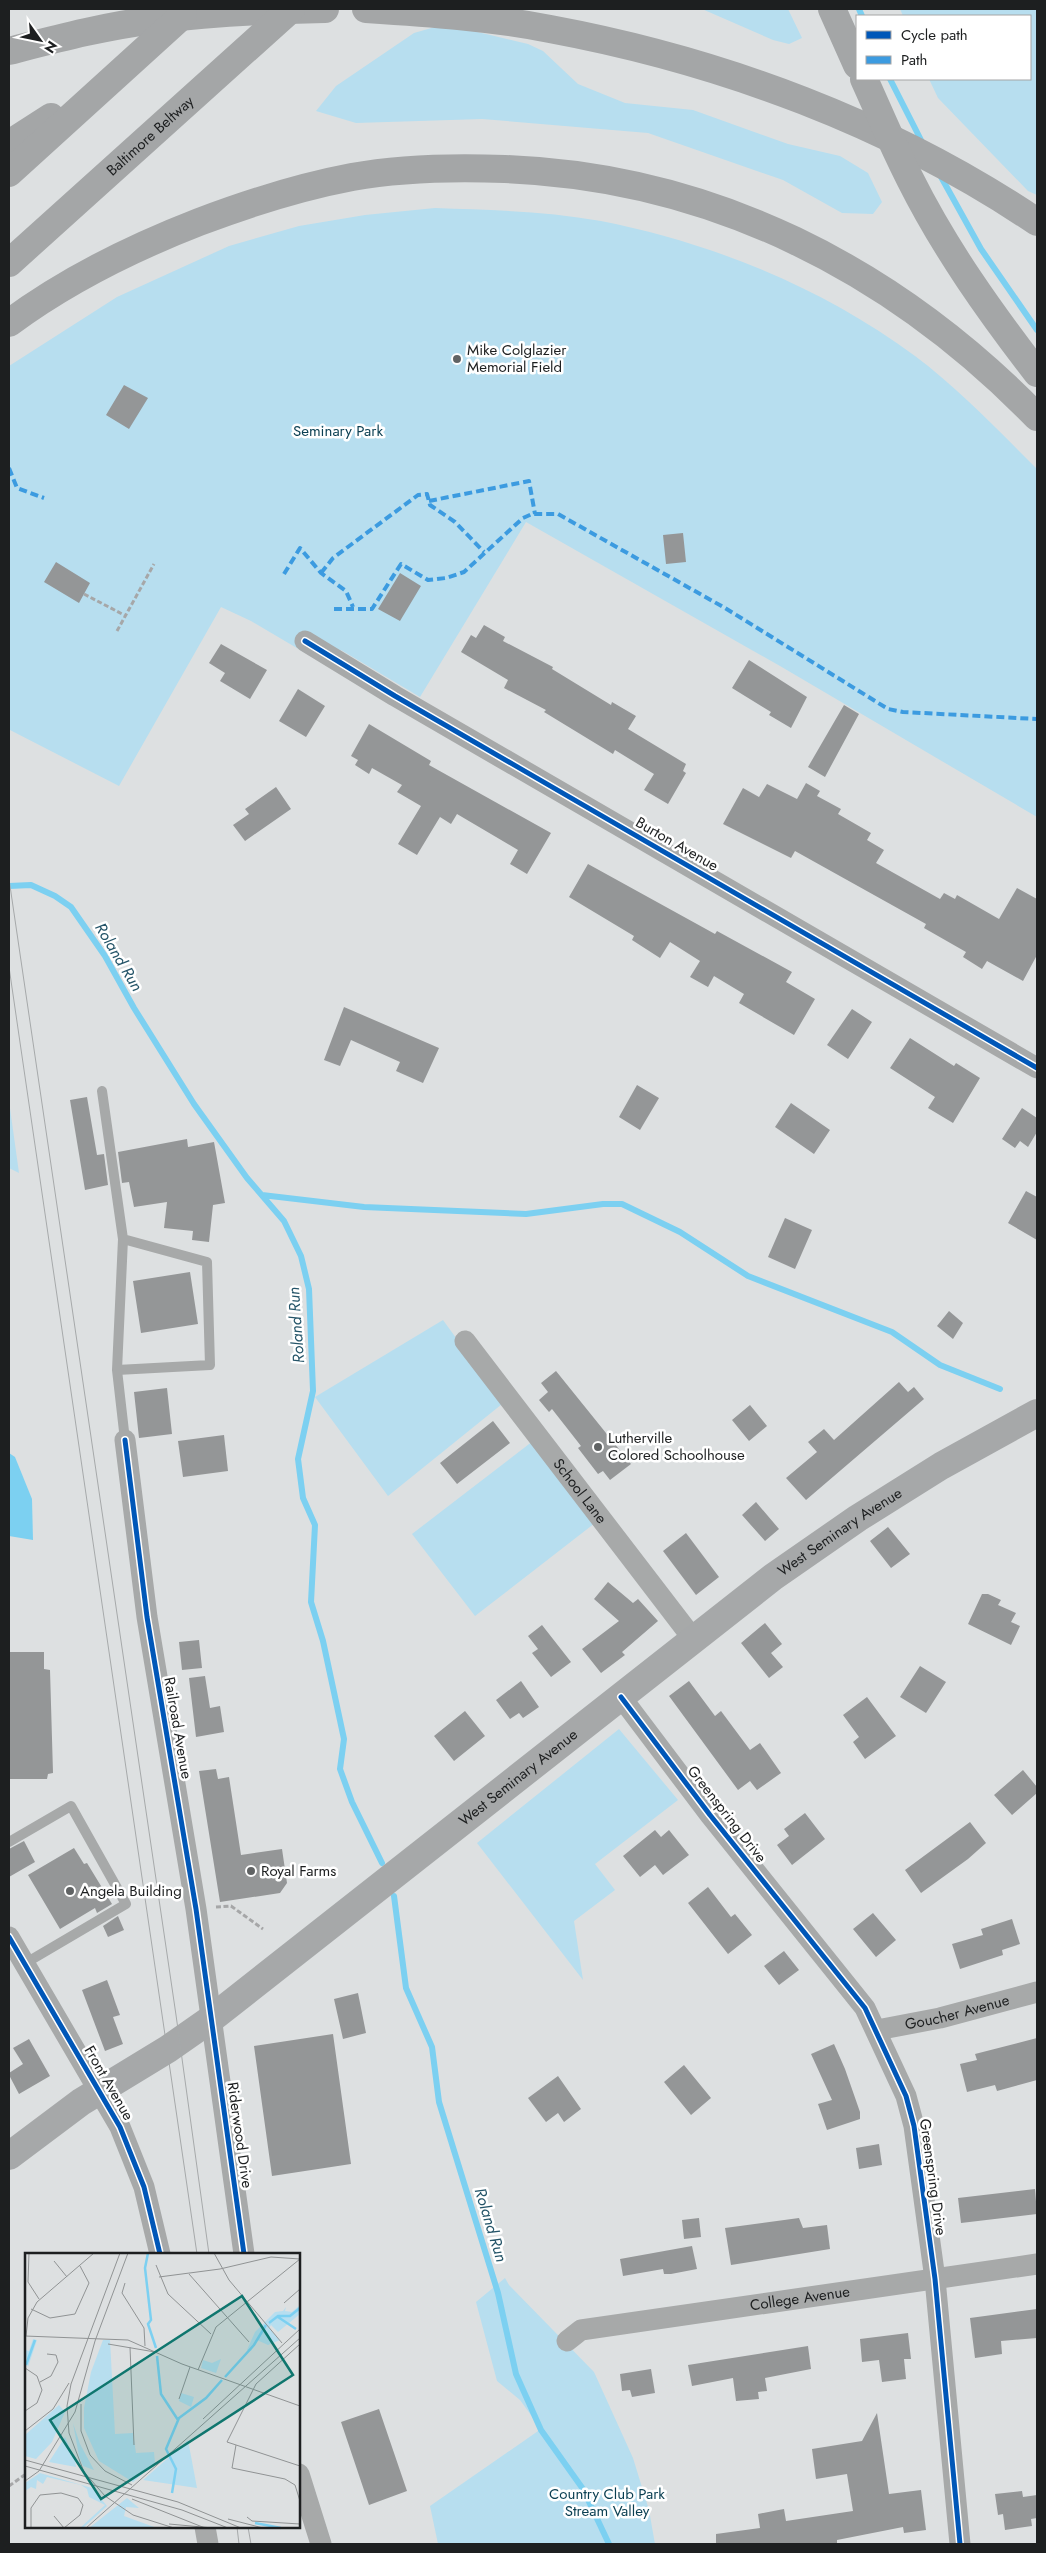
<svg xmlns="http://www.w3.org/2000/svg" width="1046" height="2553" viewBox="0 0 1046 2553" font-family="Jost,sans-serif">
  <style>
    .green { fill: #b7deef }
    .water { fill: #7cd0f1 }
    .lines { fill: none; stroke-linecap: round; stroke-linejoin: round }
    .stream { stroke: #7cd0f1; stroke-width: 6 }
    .building { fill: #949697 }
    .path { stroke: #a6a7a8; stroke-width: 3; stroke-dasharray: 5 2.5; stroke-linecap: butt }
    .lane { stroke: #a7a9a9; stroke-width: 10 }
    .street { stroke: #a7a9a9; stroke-width: 21 }
    .secondary { stroke: #a6a8a9; stroke-width: 28 }
    .highway { stroke: #a4a6a7; stroke-width: 28 }
    .tram { stroke: #a6a9aa; stroke-width: 1 }
    .quiet { stroke: #3c9be0; stroke-width: 4; stroke-dasharray: 8 4; stroke-linecap: butt }
    .cycleway-casing { stroke: #fff; stroke-width: 8 }
    .cycleway { stroke: #0057b8; stroke-width: 5 }
    .poi-dot { fill: #606364; stroke: #fff; stroke-width: 2 }
    .labels { text-anchor: middle; dominant-baseline: central; stroke-width: 5; stroke-linejoin: round; paint-order: stroke }
    .street-label { font-size: 15px; fill: #1d1f20; stroke: #fff }
    .poi-label { font-size: 15px; fill: #1d1f20; stroke: #fff; text-anchor: start }
    .park-label { font-size: 15px; fill: #0a3f52; stroke: #fff }
    .water-label { font-size: 16px; font-style: italic; fill: #245468; stroke: #fff }
    .inset-river { fill: none; stroke: #7cd0f1; stroke-width: 2.5 }
    .inset-road { fill: none; stroke: #909394; stroke-width: 1 }
    .view { fill: #0f766e; fill-opacity: 0.15; stroke: #0f766e; stroke-width: 2.5 }
    .inset-edge { fill: none; stroke: #1d1f20; stroke-width: 2.5 }
  </style>
  <rect width="100%" height="100%" fill="#dde0e1"/>
  <path class="green" d="M702,9H788L802,38L789,44L773,40Z
    M900,9H1037V195L1028,191L938,98L929,79H1030V16H903Z
    M435,27L465,29L528,44L543,51L578,84L625,103L693,110L788,144L840,156L868,173L882,202L873,214L842,213L783,180L648,133L482,119L356,123L316,111L336,86L414,33Z
    M435,208C490,210 546,211 601,221C713,243 823,288 915,356C959,389 998,430 1037,469V817L780,666L526,522L420,697L341,650L329,667L251,621L221,607L119,786L10,730L9,366L117,297L229,246L299,226L365,215Z
    M9,1101L19,1173L9,1168Z
    M443,1320L475,1364L507,1400L388,1496L315,1397Z
    M533,1441L595,1523L475,1616L412,1534Z
    M619,1729L678,1800L595,1864L615,1890L574,1921L583,1980L477,1843Z
    M505,2278L509,2285L594,2372L633,2458L649,2510L655,2544H438L430,2506L541,2429L520,2400L497,2381L476,2302Z"/>
  <path class="water" d="M9,1453L15,1457L32,1499L33,1540L9,1536Z"/>
  <g class="lines">
    <path class="stream" d="M859,9L862,16
      M890,79L923,144
      M940,175L981,249L1037,330
      M9,886L31,885L55,896L71,907L105,956L134,1008L194,1104L247,1178L284,1221L301,1256L309,1289L313,1391L298,1459L303,1498L315,1525L311,1602L323,1641L344,1739L340,1769L352,1802L382,1863
      M262,1195L364,1207L526,1214L603,1204H622L680,1232L748,1276L892,1332L940,1365L1000,1389
      M394,1896L406,1988L432,2047L439,2102L498,2293L516,2374L541,2430L583,2489L609,2544"/>
  </g>
  <path class="building" d="M124,385L148,398L129,429L106,415Z
    M683,533L686,562L666,564L663,535Z
    M56,562L90,583L79,603L44,582Z
    M400,573L421,586L400,621L378,609Z
    M484,625L505,637L503,641L553,667L552,669L611,705L612,702L636,716L628,729L686,764L683,771L686,773L668,804L644,790L654,774L615,750L613,754L544,712L546,710L504,688L508,680L461,652L471,635L476,638Z
    M221,644L267,670L250,699L220,681L225,673L209,663Z
    M749,660L807,697L791,728L769,715L771,712L732,688Z
    M298,689L325,706L306,737L279,721Z
    M844,705L859,714L825,777L808,767Z
    M369,724L431,761L429,765L551,833L527,874L510,864L518,850L457,814L451,824L440,817L417,855L398,844L421,806L397,792L402,785L372,768L369,774L355,765L358,760L351,756Z
    M806,783L820,791L817,796L841,809L838,814L871,833L867,840L884,850L876,863L940,899L944,893L955,899L957,895L999,919L1017,888L1037,899V955L1023,981L987,961L982,969L963,957L966,952L924,928L926,924L795,851L791,858L723,824L743,788L759,797L767,784L797,799Z
    M276,787L291,809L245,841L233,825L249,814L245,809Z
    M588,864L715,934L717,931L792,972L786,982L815,999L794,1035L739,1003L744,994L714,976L708,987L690,977L700,961L670,942L660,958L632,940L634,936L569,897Z
    M344,1007L439,1048L423,1083L396,1071L400,1062L351,1040L340,1066L324,1060Z
    M852,1009L872,1022L848,1059L827,1045Z
    M910,1038L954,1066L956,1063L980,1078L953,1123L928,1108L935,1097L890,1068Z
    M637,1085L659,1098L640,1130L619,1117Z
    M87,1097L97,1155L104,1154L108,1185L85,1190L70,1100Z
    M791,1103L830,1130L814,1154L775,1127Z
    M1022,1108L1037,1118V1132L1028,1147L1020,1141L1015,1148L1002,1139Z
    M187,1139L188,1147L214,1142L225,1203L213,1205L209,1242L192,1240L193,1231L164,1228L167,1202L134,1207L129,1182L122,1183L118,1152Z
    M1026,1191L1037,1197V1240L1008,1223Z
    M785,1218L812,1230L795,1269L768,1257Z
    M190,1272L198,1324L141,1333L133,1281Z
    M949,1311L963,1323L953,1339L937,1326Z
    M556,1371L631,1464L610,1480L603,1471L598,1474L578,1448L581,1446L552,1409L549,1412L539,1400L548,1392L541,1383Z
    M899,1382L908,1392L914,1387L924,1399L806,1500L786,1478L817,1452L808,1442L824,1429L834,1440Z
    M167,1388L172,1434L139,1438L134,1392Z
    M750,1405L767,1426L749,1441L732,1420Z
    M493,1421L510,1443L457,1484L440,1463Z
    M224,1435L228,1471L183,1477L178,1441Z
    M756,1502L779,1529L765,1541L742,1515Z
    M888,1527L910,1554L891,1568L870,1541Z
    M686,1533L719,1577L696,1595L663,1551Z
    M608,1582L633,1603L638,1599L658,1621L622,1652L625,1655L601,1673L582,1649L619,1621L594,1599Z
    M982,1594H988L1001,1600L998,1605L1016,1613L1011,1622L1020,1626L1011,1645L968,1624Z
    M765,1623L782,1644L771,1653L783,1667L769,1678L741,1643Z
    M542,1625L571,1662L551,1677L532,1653L538,1649L528,1636Z
    M199,1640L202,1668L182,1670L179,1642Z
    M9,1652H44V1669L50,1670L53,1773L48,1774L47,1779H9Z
    M920,1666L946,1682L926,1713L900,1697Z
    M205,1676L210,1708L220,1706L224,1732L196,1737L189,1678Z
    M521,1681L539,1707L523,1718L519,1713L510,1719L496,1700Z
    M689,1681L715,1716L721,1711L750,1750L760,1743L781,1773L757,1790L750,1781L738,1790L669,1696Z
    M867,1697L896,1736L865,1759L853,1742L859,1737L843,1715Z
    M465,1711L485,1736L454,1761L434,1736Z
    M216,1769L218,1779L229,1777L241,1855L282,1849L287,1883L280,1893L220,1902L199,1771Z
    M1023,1770L1037,1787V1793L1012,1815L994,1795Z
    M805,1813L825,1839L792,1865L777,1845L789,1836L784,1829Z
    M970,1822L986,1843L968,1859L921,1893L905,1870Z
    M655,1830L661,1837L669,1830L689,1855L663,1875L655,1865L640,1877L623,1856Z
    M24,1841L35,1862L9,1877V1849Z
    M74,1848L84,1864L87,1863L112,1904L97,1913L95,1908L60,1929L28,1875Z
    M708,1887L731,1917L735,1914L752,1935L728,1954L688,1903Z
    M873,1913L896,1940L876,1957L853,1929Z
    M118,1916L124,1930L108,1937L103,1926Z
    M1012,1919L1020,1944L1002,1950L1003,1955L960,1969L952,1944L983,1935L981,1929Z
    M784,1951L799,1970L779,1985L764,1966Z
    M107,1980L120,2015L113,2017L123,2044L105,2051L82,1990Z
    M358,1993L366,2033L343,2039L334,1999Z
    M333,2034L351,2164L272,2176L254,2046Z
    M1037,2038V2080L997,2091L995,2085L967,2092L960,2064L977,2060L975,2054Z
    M29,2039L50,2076L19,2094L9,2075V2073L23,2064L13,2048Z
    M834,2044L845,2069L860,2112V2119L827,2130L818,2104L832,2100L811,2054Z
    M684,2065L711,2098L691,2115L664,2082Z
    M558,2076L581,2109L564,2122L558,2113L546,2122L528,2098Z
    M879,2144L882,2165L859,2169L856,2148Z
    M1035,2189L1037,2214L961,2223L958,2198Z
    M699,2218L701,2237L684,2239L682,2220Z
    M799,2218L803,2228L827,2225L830,2249L731,2265L725,2228Z
    M692,2246L697,2269L671,2274H664L663,2269L623,2276L620,2259Z
    M1037,2309V2338L1001,2341L1002,2354L975,2358L970,2318Z
    M908,2333L911,2359H904L906,2379L882,2382L879,2360L862,2362L860,2339Z
    M808,2346L811,2369L765,2378L767,2391L758,2392L759,2399L736,2401L733,2378L692,2386L688,2365Z
    M651,2369L655,2393L632,2397L630,2390L622,2391L620,2374Z
    M379,2409L407,2491L369,2505L341,2422Z
    M877,2413L889,2494L921,2490L926,2530L904,2533L903,2527L837,2540V2544H716V2534L760,2528L758,2514L784,2509L786,2521L853,2511L847,2474L816,2479L812,2449L862,2441Z
    M1022,2491L1023,2497L1037,2495V2518L1031,2519L1032,2526L1005,2530L1003,2514L998,2515L995,2494Z"/>
  <g class="lines">
    <path class="path" d="M84,594L124,615
      M117,631L154,564
      M216,1907L231,1906L263,1929
      M9,2486L26,2474"/>
    <path class="lane" d="M102,1091L123,1239L117,1370L125,1440
      M117,1370L210,1365L207,1262L123,1239
      M9,1842L71,1806L126,1904L24,1964"/>
    <g class="street">
      <path d="M305,641L395,696L1037,1068"/>
      <path id="s1" d="M465,1341L694,1640"/>
      <path d="M125,1440L147,1617L196,1909L244,2254"/>
      <path d="M621,1697L710,1815L865,2008L906,2096L914,2126L935,2279L960,2544"/>
      <path d="M9,1937L120,2127L144,2187L160,2254"/>
      <path id="s2" d="M877,2030L940,2018L1037,1992"/>
      <path id="s3" d="M567,2341L581,2330L1037,2264"/>
      <path d="M299,2474L321,2544"/>
      <path d="M205,2527L208,2544"/>
    </g>
    <path class="secondary" id="s4" d="M9,2156L81,2102L168,2049L211,2019L773,1577L858,1518L941,1466L1037,1413"/>
    <g class="highway">
      <path d="M366,9C428,13 489,17 550,29C722,61 892,124 1037,222"/>
      <path d="M832,9L857,65"/>
      <path d="M9,51C56,39 105,26 154,20C211,13 268,10 325,9"/>
      <path d="M864,79C879,112 893,146 910,179C945,249 990,312 1037,373"/>
      <path d="M9,144L51,117"/>
      <path d="M9,173L183,15"/>
      <path id="s5" d="M9,263L291,9"/>
      <path d="M9,323C67,280 132,248 199,222C249,203 299,187 352,177C402,168 454,167 505,169C712,177 893,269 1037,417"/>
    </g>
    <path class="tram" d="M9,879L176,2015L209,2254
      M9,967L197,2254
      M237,2527L239,2544
      M248,2527L251,2544"/>
    <path class="quiet" d="M9,468L17,488L44,498
      M429,501L529,481L535,514
      M321,573L333,558L418,495L427,494L430,505L455,522L484,552
      M284,574L300,548L321,573L346,591L353,607
      M334,609H372L401,564L428,580L446,578L464,572L523,518L532,514H558L725,608L888,709L903,712L1037,719"/>
    <defs>
      <path id="cycleway" d="M305,641L395,696L1037,1068
        M125,1440L147,1617L196,1909L244,2254
        M621,1697L710,1815L865,2008L906,2096L914,2126L935,2279L960,2544
        M9,1937L120,2127L144,2187L160,2254"/>
    </defs>
    <use href="#cycleway" class="cycleway-casing"/>
    <use href="#cycleway" class="cycleway"/>
  </g>
  <g class="poi-dot">
    <circle cx="457" cy="359" r="5"/>
    <circle cx="598" cy="1447" r="5"/>
    <circle cx="251" cy="1871" r="5"/>
    <circle cx="70" cy="1891" r="5"/>
  </g>
  <g class="labels">
    <g class="street-label">
      <text stroke="none"><textPath href="#s5" startOffset="190">Baltimore Beltway</textPath></text>
      <text transform="translate(677 844) rotate(30)">Burton Avenue</text>
      <text stroke="none"><textPath href="#s1" startOffset="189">School Lane</textPath></text>
      <text stroke="none"><textPath href="#s4" startOffset="1040">West Seminary Avenue</textPath></text>
      <text transform="translate(178 1728) rotate(80)">Railroad Avenue</text>
      <text stroke="none"><textPath href="#s4" startOffset="635">West Seminary Avenue</textPath></text>
      <text transform="translate(727 1814) rotate(52)">Greenspring Drive</text>
      <text stroke="none"><textPath href="#s2" startOffset="82">Goucher Avenue</textPath></text>
      <text transform="translate(109 2083) rotate(60)">Front Avenue</text>
      <text transform="translate(240 2135) rotate(82)">Riderwood Drive</text>
      <text transform="translate(933 2177) rotate(82)">Greenspring Drive</text>
      <text stroke="none"><textPath href="#s3" startOffset="239">College Avenue</textPath></text>
    </g>
    <g class="poi-label">
      <text x="467" y="350">Mike Colglazier<tspan x="467" dy="17">Memorial Field</tspan></text>
      <text x="608" y="1438">Lutherville<tspan x="608" dy="17">Colored Schoolhouse</tspan></text>
      <text x="261" y="1871">Royal Farms</text>
      <text x="80" y="1891">Angela Building</text>
    </g>
    <g class="park-label">
      <text x="338" y="431">Seminary Park</text>
      <text x="607" y="2494">Country Club Park<tspan x="607" dy="17">Stream Valley</tspan></text>
    </g>
    <g class="water-label">
      <text transform="translate(119 957) rotate(59)">Roland Run</text>
      <text transform="translate(296 1325) rotate(-94)">Roland Run</text>
      <text transform="translate(491 2225) rotate(73)">Roland Run</text>
    </g>
  </g>
  <g transform="translate(25 2253)">
    <rect width="275" height="275" fill="#dde0e1"/>
    <path d="M275,52V61L253,79L246,72L244,75L255,87L243,92L232,87L226,98L222,97L230,79L250,59L258,58L261,54L260,58L267,59ZM8,86L12,87L3,114L0,97L4,98ZM78,87H85L90,181L108,180L111,200L129,199L130,210L108,229L74,208L59,175V155L66,119ZM196,106L191,120L176,115L178,107L187,110ZM156,140L169,144L166,154L154,148ZM34,152L40,159L27,189L11,206L0,203V182ZM48,170L55,191L69,217L58,213L54,203ZM40,184L50,207L51,214L24,209ZM163,187L172,235L118,227L151,198ZM15,220L67,235L82,253L58,275H55L80,252L64,244L62,236L56,232L22,224L18,231L12,227L11,236L6,234L0,238V230ZM102,245L114,255L101,254L99,263L132,275H64Z" fill="#b7deef"/>
    <path class="inset-river" d="M123,0L120,15L126,67L123,71L131,95M253,64L271,76M244,70L253,63H265L275,55M132,103L136,141L153,167M1,112L10,87M200,124L229,92L241,72M147,240L151,216L141,196L154,165L181,145L197,127M230,270L256,275"/>
    <path class="inset-road" d="M4,0L3,29L14,46M95,0L46,131L42,153L44,180L59,219L80,243L108,262L149,275M189,0L204,27L257,90M29,8L42,24M131,12L143,41L186,81M164,21L224,89M134,24L195,16L246,4L275,6M100,30L97,40L119,75L120,93M259,50L275,36M6,56L25,65L50,61L64,30L55,13M0,83L103,87L157,111L275,153M1,83L3,65L12,49L69,0M83,91L130,99M275,91L231,131L202,189L275,213M105,94L109,192M0,115L12,123L17,137L12,150L0,158M173,117L191,74L275,6M15,129L26,123L33,109L31,102L22,101M154,146L165,114M56,151V178L65,202L80,218L107,232M178,166L275,76M0,178L28,156L44,130M211,192L207,215L260,226L270,232L275,248M0,207L153,249L216,275M0,213L157,257L203,275M0,228L14,218L50,159L70,88L103,0M107,246L180,275M29,263L39,275L55,262L58,252M222,264L227,268L275,271M203,266L238,275M144,271L188,275M6,275V255L15,242L36,240L53,245L58,252M61,275L275,85"/>
    <path class="view" d="M217,43L268,122L76,246L25,167Z"/>
    <rect width="275" height="275" class="inset-edge"/>
  </g>
  <rect width="1046" height="2553" fill="none" stroke="#1d1f20" stroke-width="20"/>
  <rect x="856" y="15" width="175" height="65" fill="#ffffff" stroke="#a5a5a6"/>
  <rect x="866" y="31" width="25" height="8" fill="#0057b8" stroke="#a5a5a6"/>
  <text x="901" y="40" font-size="15" fill="#1d1f20">Cycle path</text>
  <rect x="866" y="56" width="25" height="8" fill="#3c9be0" stroke="#a5a5a6"/>
  <text x="901" y="65" font-size="15" fill="#1d1f20">Path</text>
  <g transform="translate(40 40) rotate(123)" stroke="#ffffff" stroke-width="4" paint-order="stroke">
  <path d="M0-4L9 19L0 12L-9 19Z" fill="#1d1f20"/>
  <text y="-8" font-size="14" font-weight="bold" text-anchor="middle" fill="#1d1f20">N</text>
  </g>
</svg>
